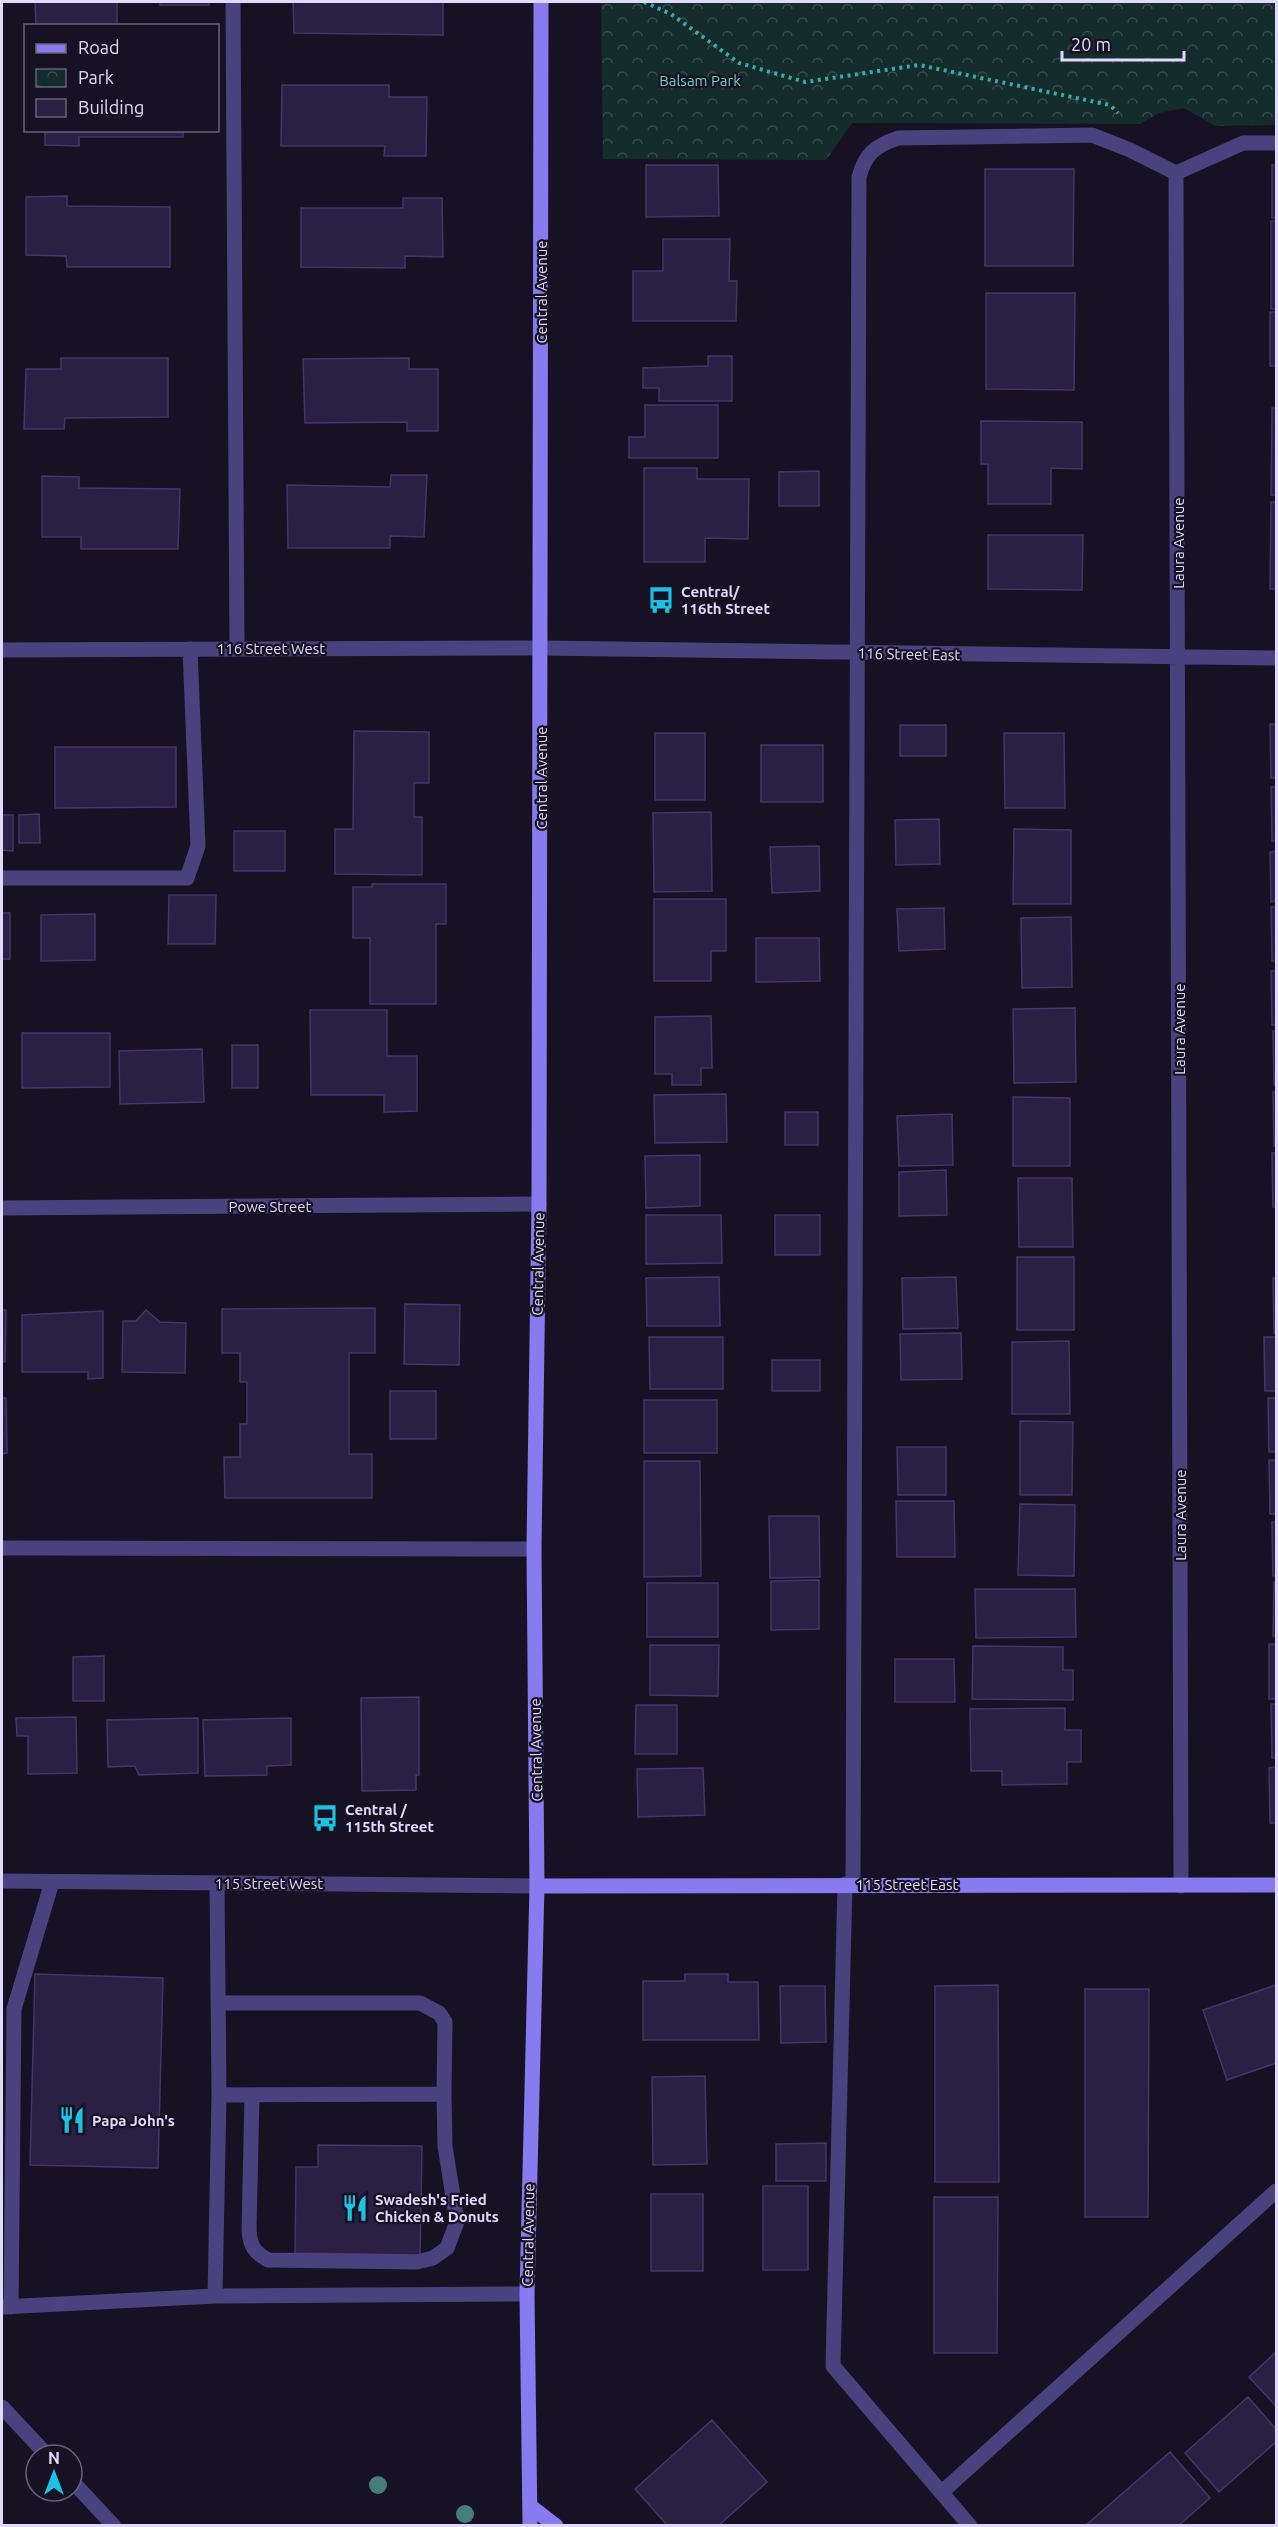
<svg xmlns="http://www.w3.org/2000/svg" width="1278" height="2527" viewBox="0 0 1278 2527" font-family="Ubuntu,sans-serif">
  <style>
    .park { fill: url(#park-crowns) }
    .building { fill: #2a2043; stroke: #44356c; stroke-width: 1.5 }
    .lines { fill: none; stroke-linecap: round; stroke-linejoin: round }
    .path { stroke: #3ea9aa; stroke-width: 4; stroke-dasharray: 3 4.5; stroke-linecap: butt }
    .lane { stroke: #49427e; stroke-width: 15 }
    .street { stroke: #49427e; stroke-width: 15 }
    .secondary { stroke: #877bef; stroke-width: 15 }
    .tree { fill: #467c7a }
    .labels { text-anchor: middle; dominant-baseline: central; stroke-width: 4.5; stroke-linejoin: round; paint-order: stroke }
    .park-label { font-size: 15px; fill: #6dd2c1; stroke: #161224 }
    .street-label { font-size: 15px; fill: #e0d9fa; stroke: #161224 }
    .poi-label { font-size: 15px; font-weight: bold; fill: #e0d9fa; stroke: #161224; text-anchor: start }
  </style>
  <defs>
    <pattern id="park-crowns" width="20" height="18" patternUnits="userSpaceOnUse" patternTransform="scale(1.5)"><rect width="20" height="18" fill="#152c2d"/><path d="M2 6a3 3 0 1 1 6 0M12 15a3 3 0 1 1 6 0" fill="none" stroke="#374a4c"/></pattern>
  </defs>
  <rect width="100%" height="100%" fill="#161224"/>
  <path class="park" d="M601,2H1276V125L1215,126L1184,108L1159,113L1140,124L852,123L826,160L603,159Z"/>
  <path class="building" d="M35,2H117V25H36Z
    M160,2H209V5H160Z
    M293,2H443V35L294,33Z
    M282,85H389V97H427L426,156H384L385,146H281Z
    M45,130H183V137H79V146L45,145Z
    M646,165H718L719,216L646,217Z
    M1272,165H1276V218H1272Z
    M985,169H1074L1073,266H985Z
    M67,196V206L170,207V267H67L66,256L26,255V197Z
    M403,198H442L443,257L405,256V268L301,267V208H403Z
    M1271,221H1276V309H1271Z
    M663,239H730L729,281H737L736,321H633V271H663Z
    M986,293H1075L1074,390L986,389Z
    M1270,312H1276V366H1270Z
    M708,356H732V401H659V388H643V368L708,366Z
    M61,358H168V417L65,418L64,429H24L26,369H61Z
    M409,358V369H438V431H407V422L305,423L303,359Z
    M645,405H718V458H629V437H645Z
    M1272,408H1276V495H1271Z
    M981,421L1082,422V469L1051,468V504H988V464H981Z
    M644,468H697V479H749L748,539L705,538V562H644Z
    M819,471V506H779V472Z
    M391,475H427L424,537L390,536V548H288L287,485L390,487Z
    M42,476L79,477V488L180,489L178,549H81V537H42Z
    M1271,502H1276V589H1270Z
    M988,535H1083L1082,590L988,589Z
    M1270,724H1276V778H1271Z
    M900,725H946V756H900Z
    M354,731L429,732V783H414V817H422V875L335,874V829H353Z
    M655,733H705V800H655Z
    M1004,733H1064L1065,808H1005Z
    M761,745H823V802H761Z
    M55,747H176V807L55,808Z
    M1271,787H1276V841H1272Z
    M711,812L712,891L654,892L653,813Z
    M39,814L40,843H19V815Z
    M2,815H13V851L2,850Z
    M939,819L940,864L896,865L895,820Z
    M1014,829L1071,830V904H1013Z
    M234,831H285V871H234Z
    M819,846L820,891L772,893L770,847Z
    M1276,851V901L1271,902L1270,852Z
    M372,884H446V924H436V1004H370V938H353V887H372Z
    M169,895H216L215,944H168Z
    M654,899H726V951H711V981H654Z
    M1271,907H1276V961H1272Z
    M944,908L945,949L899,951L897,909Z
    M2,913H10V959H2Z
    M95,914V960L41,961V915Z
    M1071,917L1072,987L1022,988L1021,918Z
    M756,938H819L820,981L756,982Z
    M1271,971H1276V1025H1272Z
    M1075,1008L1076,1082L1014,1083L1013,1009Z
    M310,1010H387V1056H417V1111L384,1112V1095H311Z
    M711,1016L712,1068H701V1085H672V1074H655V1017Z
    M1273,1031H1276V1085H1274Z
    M22,1033H110V1087L22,1088Z
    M232,1045H258V1088H232Z
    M202,1049L204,1102L120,1104L119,1051Z
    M1273,1092H1276V1146H1274Z
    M726,1094L727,1142L655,1143L654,1095Z
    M1013,1097L1070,1098V1166H1013Z
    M785,1112H818V1145H785Z
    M952,1114L953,1165L899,1166L897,1116Z
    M1272,1153H1276V1207H1273Z
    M700,1155V1206L646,1208L645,1156Z
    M946,1170L947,1215L899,1216V1172Z
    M1018,1178H1072L1073,1247H1019Z
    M646,1215H721L722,1263L646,1264Z
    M775,1215H820V1255H775Z
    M1017,1257H1074V1330H1017Z
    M719,1277L720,1326H647L646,1278Z
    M956,1277L958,1328L903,1329L902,1278Z
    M1273,1278H1276V1332L1274,1333Z
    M405,1304L460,1305L459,1365L404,1364Z
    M375,1308V1353H349V1454H372V1498H225L224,1457H240V1424H247V1382H240V1353H222V1309Z
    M2,1310H6L5,1362L2,1361Z
    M146,1310L160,1322L186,1323L185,1373L122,1372L123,1321H136Z
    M103,1311V1378L88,1379V1372H22V1315Z
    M961,1333L962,1379L901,1380L900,1334Z
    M649,1337H723V1389H650Z
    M1264,1337H1276V1391H1265Z
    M1069,1341L1070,1414H1012V1342Z
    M772,1360H820V1391H772Z
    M390,1391H436V1439H390Z
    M2,1398H6L7,1453L2,1454Z
    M1268,1398H1276V1452H1269Z
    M644,1400H717V1453H644Z
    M1020,1421L1073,1422L1072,1495H1020Z
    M897,1447H946V1495H898Z
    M1269,1460H1276V1514H1270Z
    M644,1461H700L701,1576L644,1577Z
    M896,1501H954L955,1557H897Z
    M1020,1504L1075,1505L1074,1576L1018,1575Z
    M769,1516H819L820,1577L770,1578Z
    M1272,1522H1276V1576H1273Z
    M819,1580V1629L771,1630V1581Z
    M1274,1582H1276V1636H1273Z
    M647,1583H718V1637H647Z
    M975,1589H1075L1076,1637L976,1638Z
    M1269,1644H1276V1699H1269Z
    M650,1645H719L718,1696L650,1695Z
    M973,1646L1063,1647V1670H1073V1700L972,1699Z
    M104,1656V1701H73V1657Z
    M895,1659H954L955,1702H895Z
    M419,1697V1775H416V1790L362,1791L361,1698Z
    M1271,1704H1276V1758H1272Z
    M636,1705H677V1754H635Z
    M1065,1708V1730H1081V1762H1067V1784L1002,1785V1771H971L970,1709Z
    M76,1717L77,1773L28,1774V1736H17L16,1718Z
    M198,1718V1773L139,1775L135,1766L108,1767L107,1720Z
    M291,1718V1765L267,1766V1775L205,1776L203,1720Z
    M1276,1767V1823H1270L1269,1768Z
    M703,1768L705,1815L638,1817L637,1769Z
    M35,1974L163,1978L158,2168L30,2165Z
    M685,1974H728V1982H758L759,2040H643V1981H685Z
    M998,1985L999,2182H935V1986Z
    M1276,1985V2063L1227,2080L1203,2010Z
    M780,1986H825L826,2042L781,2043Z
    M1085,1989H1149L1148,2217H1085Z
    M705,2076L707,2164L653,2165L652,2077Z
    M826,2143V2181H776V2144Z
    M318,2145L422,2146L420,2255L295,2253L296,2167H318Z
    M763,2186H808V2270H763Z
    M651,2194H703V2271H651Z
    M934,2197H998L997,2353H934Z
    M1276,2352V2406L1249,2377Z
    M1248,2397L1276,2429V2442L1219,2492L1185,2453Z
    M712,2420L767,2482L718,2526H668L635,2489Z
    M1170,2452L1210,2498L1178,2526H1085Z"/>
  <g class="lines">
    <path class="path" d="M644,2L671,14L739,63L805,82L919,65L1110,105L1118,113"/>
    <path class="lane" d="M233,2L237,648
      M2,878H187L198,846L190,649
      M2,1548L534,1549
      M845,1884L833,2366L970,2526
      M853,1884L859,177C865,154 875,146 898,138L1092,135L1130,150L1176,173L1243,143H1276
      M218,2003H420L439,2013L445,2022L444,2094L219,2095
      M252,2095L249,2230C250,2246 254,2252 268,2260L417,2262L433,2258L447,2248L457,2222L445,2146L444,2094
      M215,2296L219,2095L217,1883
      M2,2307L215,2296L527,2294
      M11,2307L14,2009L52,1882
      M2,2407L47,2455
      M72,2481L114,2526
      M942,2492L1276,2191"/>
    <path class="street" d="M1176,173L1181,1886
      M2,650L541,648L1276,658
      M2,1208L539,1204
      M2,1881L537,1886"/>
    <path class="secondary" d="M537,1886L1276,1885
      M530,2506L556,2526
      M530,2526L527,2294L537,1886L534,1549L539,1204L541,2"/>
  </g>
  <g class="tree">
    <circle cx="378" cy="2485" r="9"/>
    <circle cx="465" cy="2514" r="9"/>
  </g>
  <defs>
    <symbol id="bus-bare" viewBox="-9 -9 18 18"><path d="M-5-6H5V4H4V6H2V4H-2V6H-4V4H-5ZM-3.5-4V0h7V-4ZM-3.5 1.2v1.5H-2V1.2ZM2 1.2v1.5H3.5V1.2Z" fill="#1cc1e4" stroke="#161224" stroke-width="2.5" paint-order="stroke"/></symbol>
    <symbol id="restaurant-bare" viewBox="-9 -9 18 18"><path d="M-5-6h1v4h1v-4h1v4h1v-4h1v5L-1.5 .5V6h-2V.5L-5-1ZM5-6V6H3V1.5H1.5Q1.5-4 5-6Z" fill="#1cc1e4" stroke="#161224" stroke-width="2.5" paint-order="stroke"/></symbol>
  </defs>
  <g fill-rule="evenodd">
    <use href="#bus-bare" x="642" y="581" width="38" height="38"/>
    <use href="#bus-bare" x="306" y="1799" width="38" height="38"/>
    <use href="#restaurant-bare" x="53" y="2101" width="38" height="38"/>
    <use href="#restaurant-bare" x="336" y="2189" width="38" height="38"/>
  </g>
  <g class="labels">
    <g class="park-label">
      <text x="700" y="80">Balsam Park</text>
    </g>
    <g class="street-label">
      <text transform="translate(541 292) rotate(-90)">Central Avenue</text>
      <text transform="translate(1178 543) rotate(-90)">Laura Avenue</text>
      <text x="271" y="648">116 Street West</text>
      <text transform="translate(909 654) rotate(1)">116 Street East</text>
      <text transform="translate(541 778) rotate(-90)">Central Avenue</text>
      <text transform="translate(1179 1029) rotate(-90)">Laura Avenue</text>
      <text x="270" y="1206">Powe Street</text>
      <text transform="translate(538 1264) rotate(-89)">Central Avenue</text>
      <text transform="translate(1180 1515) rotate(-90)">Laura Avenue</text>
      <text transform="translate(536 1750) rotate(-91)">Central Avenue</text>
      <text x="269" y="1883">115 Street West</text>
      <text x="907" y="1884">115 Street East</text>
      <text transform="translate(528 2235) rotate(-89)">Central Avenue</text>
    </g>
    <g class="poi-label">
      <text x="681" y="591">Central/<tspan x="681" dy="17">116th Street</tspan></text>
      <text x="345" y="1809">Central /<tspan x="345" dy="17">115th Street</tspan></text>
      <text x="92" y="2120">Papa John's</text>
      <text x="375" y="2199">Swadesh's Fried<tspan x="375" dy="17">Chicken &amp; Donuts</tspan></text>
    </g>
  </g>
  <rect width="1278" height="2527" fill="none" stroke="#e0d9fa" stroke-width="6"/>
  <rect x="24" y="24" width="195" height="108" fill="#161224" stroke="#67627a" stroke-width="1.5"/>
  <rect x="36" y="44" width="30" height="9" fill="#877bef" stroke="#67627a" stroke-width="1.5"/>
  <text x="78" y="54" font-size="18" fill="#e0d9fa">Road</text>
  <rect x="36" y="69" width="30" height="18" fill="url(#park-crowns)" stroke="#67627a" stroke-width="1.5"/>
  <text x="78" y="84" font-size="18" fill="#e0d9fa">Park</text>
  <rect x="36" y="99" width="30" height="18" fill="#2a2043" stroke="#67627a" stroke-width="1.5"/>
  <text x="78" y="114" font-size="18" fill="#e0d9fa">Building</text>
  <g transform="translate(54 2473)"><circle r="28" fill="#161224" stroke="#67627a" stroke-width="1.5"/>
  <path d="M0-4.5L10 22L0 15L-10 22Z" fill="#1cc1e4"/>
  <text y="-9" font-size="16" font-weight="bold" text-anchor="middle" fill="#e0d9fa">N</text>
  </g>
  <path d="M1062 51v9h122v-9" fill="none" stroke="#e0d9fa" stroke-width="3"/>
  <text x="1071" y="51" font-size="18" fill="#e0d9fa" stroke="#161224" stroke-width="4.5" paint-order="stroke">20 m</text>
</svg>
